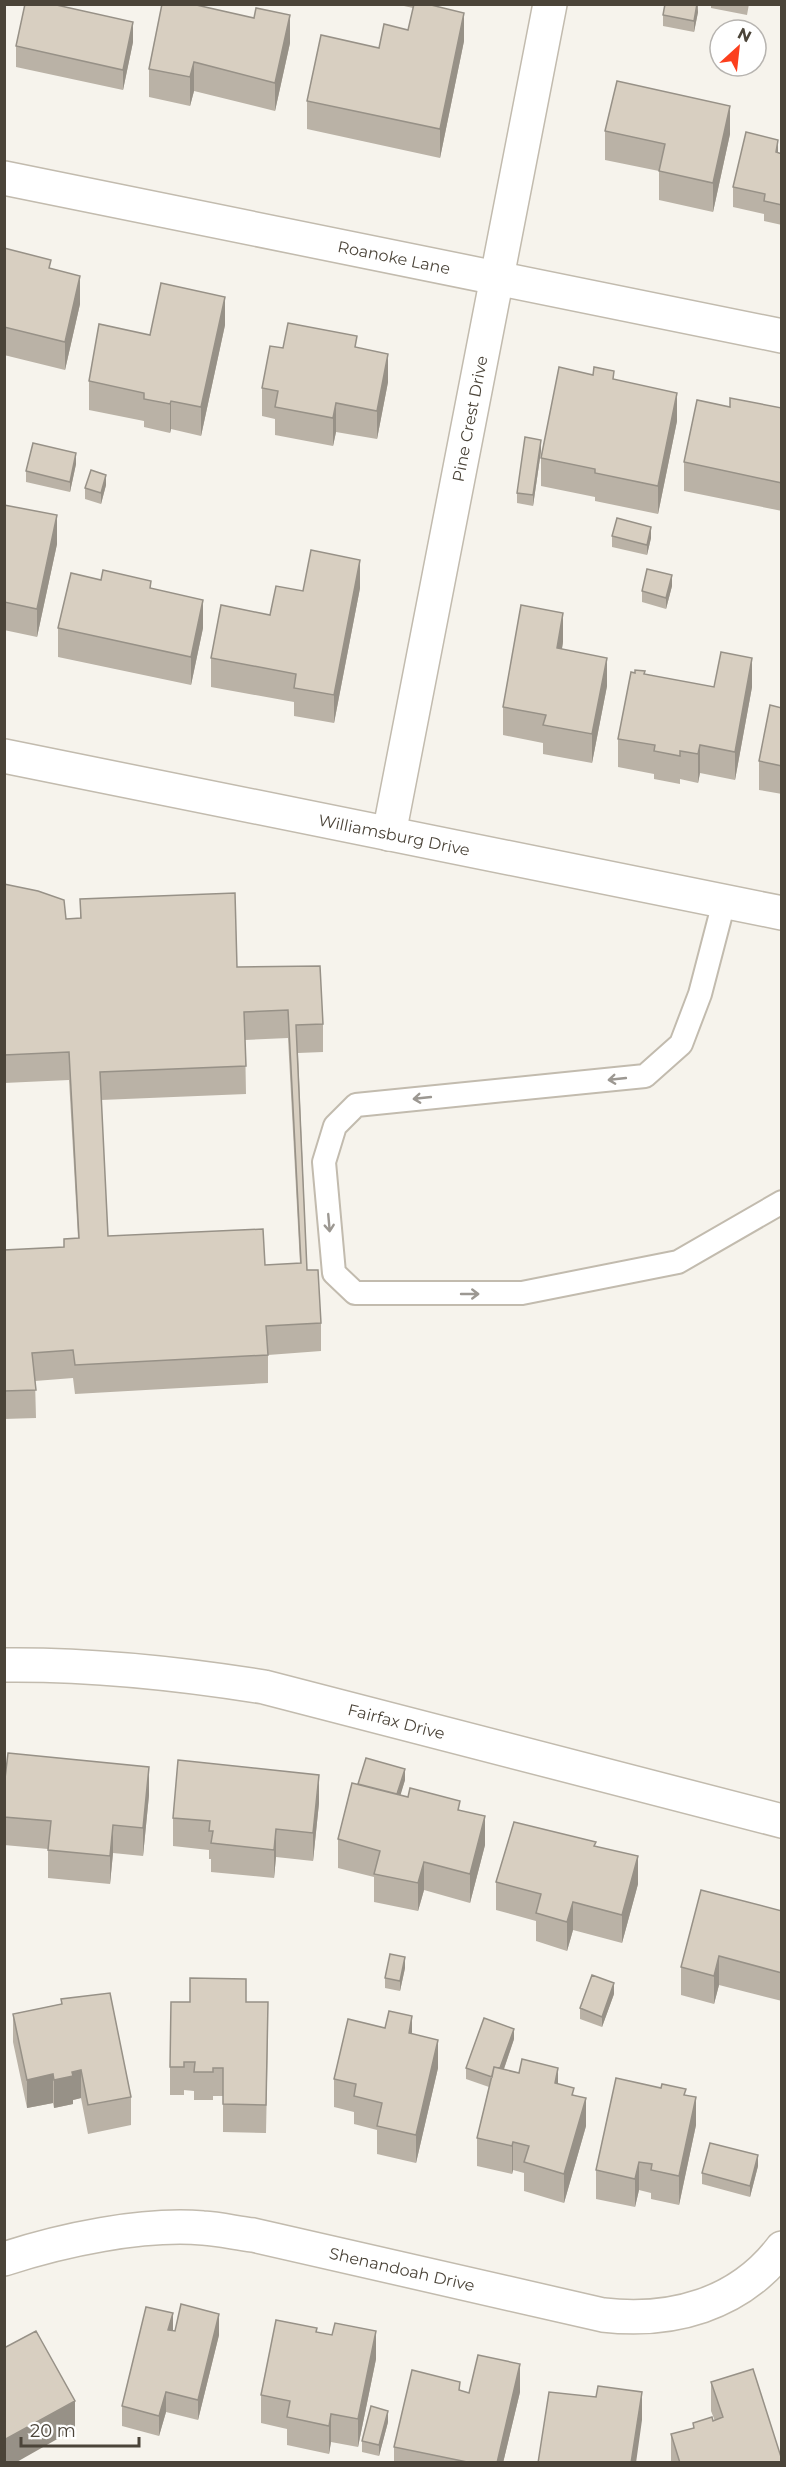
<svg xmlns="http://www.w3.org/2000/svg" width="786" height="2467" viewBox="0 0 786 2467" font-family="Montserrat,sans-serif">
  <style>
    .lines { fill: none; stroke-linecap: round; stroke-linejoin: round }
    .lane-casing { stroke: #c2bbae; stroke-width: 26 }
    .street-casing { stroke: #c2bbae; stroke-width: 36 }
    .lane { stroke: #fff; stroke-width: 22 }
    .street { stroke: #fff; stroke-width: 33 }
    .wall { fill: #bab2a6; fill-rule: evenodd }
    .shaded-wall { fill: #979187 }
    .building { fill: #d8cfc1; stroke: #979187; stroke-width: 1.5; fill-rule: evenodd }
    .oneway { stroke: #9c9892 }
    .labels { text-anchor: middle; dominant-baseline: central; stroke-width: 6; stroke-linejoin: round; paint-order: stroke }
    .street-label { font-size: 16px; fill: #4b4439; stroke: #fff }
  </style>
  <rect width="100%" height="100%" fill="#f6f3ec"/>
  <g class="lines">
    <defs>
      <path id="lane" d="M724,902L700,994L681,1044L645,1076L356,1105L335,1126L324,1162L334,1273L355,1293H522L678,1262L782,1202"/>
      <g id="street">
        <path id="s1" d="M4,178L782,336"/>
        <path id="s2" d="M4,756L782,913"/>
        <path id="s3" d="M389,834L550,4"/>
        <path id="s4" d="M4,1665C92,1664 177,1673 264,1687L782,1821"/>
        <path id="s5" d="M4,2259C62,2240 142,2223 203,2228C220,2229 236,2233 253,2235L603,2315C671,2323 739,2305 782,2248"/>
      </g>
    </defs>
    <use href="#lane" class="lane-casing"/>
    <use href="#street" class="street-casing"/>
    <use href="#lane" class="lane"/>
    <use href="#street" class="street"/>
  </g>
  <path class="wall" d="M404,4H427L464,41L440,158L307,129V101L379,48L408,30L413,8L404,6Z
    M698,4V12L694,32L663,26V15Z
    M711,4H749L747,15L711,8Z
    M133,42L123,90L16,67V46Z
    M290,43L275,111L194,91L190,106L149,97V69Z
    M605,131L730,134L713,212L659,200V171L605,160Z
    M778,153L782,154V225L764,221V214L733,207V187Z
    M4,248L51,269L80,304L65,370L4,355Z
    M225,325L201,436L171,429L170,433L144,427V421L89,410V381L150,335Z
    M357,347L388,382L377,439L336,432L333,446L275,435V419L262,416V388L283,348Z
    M614,380L677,421L658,514L595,501V497L541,486V458Z
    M730,407L782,408V511L684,491V462Z
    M541,451L533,506L517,503V493Z
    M76,464L70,492L26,482V471Z
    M106,485L101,504L85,499V488Z
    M4,505L57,544L37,637L4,630Z
    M612,536L651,538L647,555L612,547Z
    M101,580L151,588L203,628L191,685L58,657V628Z
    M672,586L666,609L642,602V591Z
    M360,588L334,723L294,716V702L211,687V658L303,591Z
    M563,642L562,649L607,686L592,763L543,754V743L503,735V707Z
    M635,673L714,687H752L735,780L700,773L698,783L680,779V784L654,779V774L618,767V739Z
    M782,708V794L759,790V761Z
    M4,884L66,919L80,918V899L237,967L323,1024V1052L298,1053L307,1270L321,1323V1351L268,1355V1383L75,1394L73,1378L35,1381L36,1418L4,1419V1250L64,1247L78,1238L69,1080L4,1083ZM288,1038L300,1264L265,1265L108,1236L101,1100L246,1094L245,1040Z
    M405,1780L400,1795L460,1810L485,1845L470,1903L424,1890L418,1911L374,1902V1877L338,1868V1839L358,1784Z
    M4,1787L149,1795L143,1856L113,1853L110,1884L48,1878V1849L4,1845Z
    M319,1803L313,1861L276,1857L274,1878L211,1872V1859H209V1850L173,1846V1818Z
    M596,1846L638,1884L622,1943L573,1930L567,1951L536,1941V1921L496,1910V1882Z
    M782,1911V2001L719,1985L714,2004L681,1995V1967Z
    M405,1968L400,1991L385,1988V1978Z
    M614,1994L602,2027L580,2019V2008Z
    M61,1999L131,2097V2125L88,2134L81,2098L73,2100V2104L54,2108L53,2103L27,2108L13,2042V2014L61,2004Z
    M190,2002H246L268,2031L266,2133L223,2132V2096H213V2100H194V2091L184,2090V2095H170V2067Z
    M412,2034L438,2068L416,2163L377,2154V2130L354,2124V2112L334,2107V2079Z
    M514,2039L504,2069L558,2084L574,2095L586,2126L564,2203L524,2191V2173L513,2170L512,2174L477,2166V2138L489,2087L466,2079V2068Z
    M686,2095L696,2125L679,2205L651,2199V2193L639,2190L635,2207L596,2199V2170Z
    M758,2166L750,2197L702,2184V2173Z
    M173,2331L219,2335L198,2420L166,2412L159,2436L122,2426V2406Z
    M317,2332L376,2359L358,2447L331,2442L329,2454L287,2445V2429L261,2423V2395Z
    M711,2382L782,2463H671V2434L693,2428V2423L715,2421L711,2411Z
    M460,2391L469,2393L520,2392L503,2463H394V2447Z
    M388,2422L379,2456L362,2452V2441Z"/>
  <path class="shaded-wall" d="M697,4L698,12L694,32V21Z
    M464,13V41L440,158V129Z
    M290,15V43L275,111V83Z
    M133,22V42L123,90V70Z
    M194,62V91L190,106V77Z
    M730,106V134L713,212V183Z
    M778,140V160L776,152Z
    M80,276V304L65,370V342Z
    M225,297V325L201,436V407Z
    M388,354V382L377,439V411Z
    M677,393V421L658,514V486Z
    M171,401V429L170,433V404Z
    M336,403V432L333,446V418Z
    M541,440V451L533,506V495Z
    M76,453V464L70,492V482Z
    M106,475V485L101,504V493Z
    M57,515V544L37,637V609Z
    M651,527V538L647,555V545Z
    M360,560V588L334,723V695Z
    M672,575V586L666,609V598Z
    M203,600V628L191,685V657Z
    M563,613V642L557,677V648Z
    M607,658V686L592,763V734Z
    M752,658V687L735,780V752Z
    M700,745V773L698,783V754Z
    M149,1767V1795L143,1856V1828Z
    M405,1769V1780L394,1817V1806Z
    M319,1775V1803L313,1861V1833Z
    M485,1816V1845L470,1903V1874Z
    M113,1825V1853L110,1884V1856Z
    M276,1829V1857L274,1878V1850Z
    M638,1856V1884L622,1943V1915Z
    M424,1862V1890L418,1911V1883Z
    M573,1902V1930L567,1951V1922Z
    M719,1956V1985L714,2004V1976Z
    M405,1957V1968L400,1991V1981Z
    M614,1983V1994L602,2027V2017Z
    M412,2016V2045L409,2033Z
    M514,2029V2039L497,2089V2078Z
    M438,2040V2068L416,2163V2135Z
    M558,2068V2096L555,2083Z
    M81,2070V2098L73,2100V2104L54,2108V2080L72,2072Z
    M53,2074V2103L27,2108V2080Z
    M696,2097V2125L679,2205V2176Z
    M586,2098V2126L564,2203V2174Z
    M513,2142V2170L512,2174V2146Z
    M758,2155V2166L750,2197V2186Z
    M639,2162V2190L635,2207V2179Z
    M173,2313V2333L168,2330Z
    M219,2314V2335L198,2420V2400Z
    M376,2331V2359L358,2447V2419Z
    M520,2364V2392L503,2463H497Z
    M166,2392V2412L159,2436V2416Z
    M642,2392V2420L636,2463H631Z
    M75,2401V2429L15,2463H4V2440Z
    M388,2411V2422L379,2456V2445Z
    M331,2414V2442L329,2454V2426Z"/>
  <path class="building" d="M25,4H52L133,22L123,70L16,46Z
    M162,4H192L254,18L256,8L290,15L275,83L194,62L190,77L149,69Z
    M414,4H427L464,13L440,129L307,101L321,35L379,48L384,24L408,30Z
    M665,4H697L694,21L663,15Z
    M617,81L730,106L713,183L659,171L665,144L605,131Z
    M746,132L778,140L776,152L782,154V205L764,201L765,194L733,187Z
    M4,248L51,260L49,268L80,276L65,342L4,327Z
    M161,283L225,297L201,407L171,401L170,404L144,399V393L89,381L99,324L150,335Z
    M288,323L357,336L355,347L388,354L377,411L336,403L333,418L275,407L278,391L262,388L270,346L283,348Z
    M559,367L593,375L594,367L614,371L613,379L677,393L658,486L595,473V469L541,458Z
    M730,398L782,408V483L684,462L697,400L730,407Z
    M525,437L541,440L533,495L517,493Z
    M33,443L76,453L70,482L26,471Z
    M91,470L106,475L101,493L85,488Z
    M4,505L57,515L37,609L4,602Z
    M617,518L651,527L647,545L612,536Z
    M311,550L360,560L334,695L294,688L296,674L211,658L221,605L270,615L276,586L303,591Z
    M647,569L672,575L666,598L642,591Z
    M103,570L151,581L150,588L203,600L191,657L58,628L71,573L101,580Z
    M521,605L563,613L557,648L607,658L592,734L543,725L546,715L503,707Z
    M721,652L752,658L735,752L700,745L698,754L680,751V756L654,751L655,745L618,739L631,672L635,673V670L645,671L644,674L714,687Z
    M770,705L782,708V766L759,761Z
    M4,884L38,891L64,900L66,919L81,918L80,899L235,893L237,967L320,966L323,1024L296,1025L307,1270H318L321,1323L266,1326L268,1355L75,1365L73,1350L32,1353L36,1390L4,1391V1250L64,1247V1239L79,1238L69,1052L4,1055ZM288,1010L301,1263L265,1265L263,1229L108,1236L100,1072L246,1066L244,1012Z
    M8,1753L149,1767L143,1828L113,1825L110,1856L48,1850L51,1821L4,1817V1787Z
    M366,1758L405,1769L397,1794L358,1784Z
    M178,1760L319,1775L313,1833L276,1829L274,1850L211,1843L213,1831H209L210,1821L173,1818Z
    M352,1783L408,1797L410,1788L460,1801L458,1810L485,1816L470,1874L424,1862L418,1883L374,1874L380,1851L338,1839Z
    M514,1822L596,1842L594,1846L638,1856L622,1915L573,1902L567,1922L536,1913L541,1894L496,1882Z
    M701,1890L782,1911V1973L719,1956L714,1976L681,1967Z
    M390,1954L405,1957L400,1981L385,1978Z
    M592,1975L614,1983L602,2017L580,2008Z
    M190,1978L246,1979V2002H268L266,2105L223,2104V2068H213V2072H194L195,2062H184V2067H170L171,2002H190Z
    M110,1993L131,2097L88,2105L81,2070L72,2072L73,2076L54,2080L53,2074L27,2080L13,2014L62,2004L61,1999Z
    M389,2011L412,2016L409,2033L438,2040L416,2135L377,2126L382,2103L354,2096L356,2084L334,2079L348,2019L385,2028Z
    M484,2018L514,2029L500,2068L494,2067L492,2077L466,2068Z
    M522,2059L558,2068L555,2083L574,2088L572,2095L586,2098L564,2174L524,2162L529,2146L513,2142L512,2146L477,2138L494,2067L519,2073Z
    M616,2078L661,2088L662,2084L686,2089L684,2095L696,2097L679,2176L651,2170L652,2164L639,2162L635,2179L596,2170Z
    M710,2143L758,2155L750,2186L702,2173Z
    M181,2304L219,2314L198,2400L166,2392L159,2416L122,2406L146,2307L173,2313L168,2330L175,2331Z
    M276,2320L317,2328L316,2332L332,2335L335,2323L376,2331L358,2419L331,2414L329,2426L287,2417L290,2401L261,2395Z
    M36,2331L75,2401L4,2440V2348Z
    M478,2355L520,2364L497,2463H472L394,2447L412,2370L460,2382L459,2390L469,2393Z
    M753,2369L782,2460V2463H680L671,2434L694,2428L693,2423L712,2417L713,2421L723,2417L711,2382Z
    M598,2386L642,2392L631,2463H538L549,2392L596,2397Z
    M371,2406L388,2411L379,2445L362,2441Z"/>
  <defs><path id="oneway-shaft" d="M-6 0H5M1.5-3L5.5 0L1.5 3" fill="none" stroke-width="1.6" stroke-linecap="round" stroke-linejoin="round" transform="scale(1.5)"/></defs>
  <g class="oneway">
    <use href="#oneway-shaft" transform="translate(617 1079) rotate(174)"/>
    <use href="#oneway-shaft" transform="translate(422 1098) rotate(174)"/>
    <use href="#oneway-shaft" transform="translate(329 1223) rotate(85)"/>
    <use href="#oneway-shaft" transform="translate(470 1294)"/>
  </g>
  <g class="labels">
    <g class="street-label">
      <text stroke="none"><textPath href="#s1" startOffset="398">Roanoke Lane</textPath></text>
      <text stroke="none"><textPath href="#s3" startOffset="423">Pine Crest Drive</textPath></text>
      <text stroke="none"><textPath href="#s2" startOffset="398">Williamsburg Drive</textPath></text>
      <text stroke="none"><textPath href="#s4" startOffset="398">Fairfax Drive</textPath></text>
      <text stroke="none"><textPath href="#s5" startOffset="406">Shenandoah Drive</textPath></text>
    </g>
  </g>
  <rect width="786" height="2467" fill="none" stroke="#4b4439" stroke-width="12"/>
  <g transform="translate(738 48) rotate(27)"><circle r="28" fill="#ffffff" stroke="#b7b4b0" stroke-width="1.5"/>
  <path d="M0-4.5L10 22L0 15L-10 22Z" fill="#fc3f1d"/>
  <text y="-9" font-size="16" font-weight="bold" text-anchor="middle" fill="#4b4439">N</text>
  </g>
  <path d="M21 2437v9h118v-9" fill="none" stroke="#4b4439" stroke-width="3"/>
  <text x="30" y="2437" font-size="18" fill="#4b4439" stroke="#ffffff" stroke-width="4.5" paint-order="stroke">20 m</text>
</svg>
